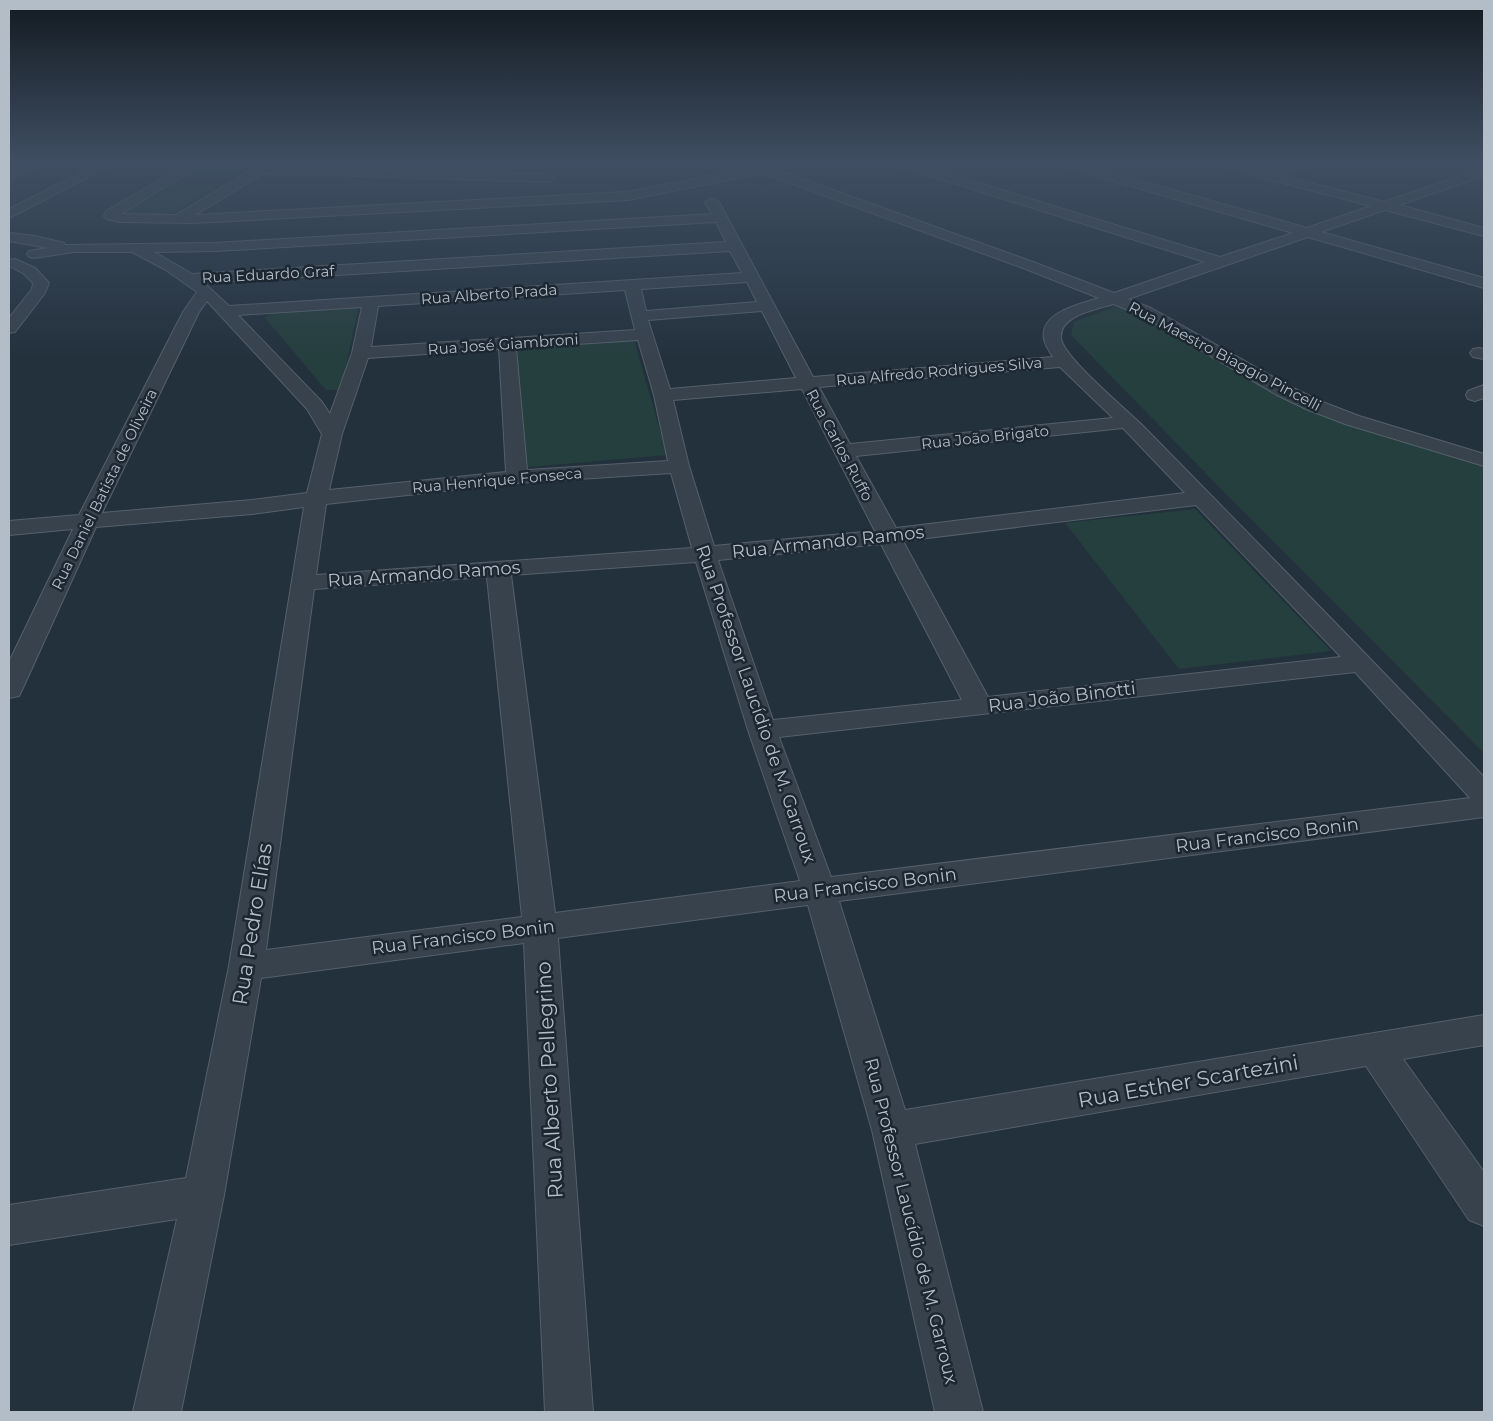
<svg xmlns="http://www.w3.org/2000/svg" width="1493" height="1421" viewBox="0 0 1493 1421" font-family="Montserrat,sans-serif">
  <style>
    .green { fill: #253e3e }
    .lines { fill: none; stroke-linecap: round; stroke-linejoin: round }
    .minor-casing { stroke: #55606b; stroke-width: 2 }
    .minor { fill: #37424d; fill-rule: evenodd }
    .labels { text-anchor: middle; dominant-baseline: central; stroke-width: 5; stroke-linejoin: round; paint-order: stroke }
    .far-street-label { font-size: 15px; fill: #b2bdc8; stroke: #1c2732 }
    .street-label { font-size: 18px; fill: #b2bdc8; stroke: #1c2732 }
    .near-street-label { font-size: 21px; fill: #b2bdc8; stroke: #1c2732 }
  </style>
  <rect width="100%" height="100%" fill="#23313d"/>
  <path class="green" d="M214,161H254L175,212L155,215H132L128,211Z
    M1230,161H1300C1269,169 1261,168 1230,161Z
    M359,305L341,390H326L265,318L273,311Z
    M1123,306L1135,308L1274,393L1306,409L1484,466V753L1227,495L1071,335L1074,322L1113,307Z
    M634,340L667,455L517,468L508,349Z
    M1195,509L1331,651L1179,669L1065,523Z"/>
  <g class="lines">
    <defs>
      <path id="minor" d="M32,161H47L45,164L9,180V171Z
        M105,161H119L9,218V209Z
        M193,161H207L121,214L176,215L267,161H281L275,166L549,174L555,178L549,182L264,173L195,215L628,192L786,161H808L806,164L777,170L1033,262L1114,293L1205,262L892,164L890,161H907L1220,257L1293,233L1054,164L1052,161H1070L1307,228L1371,206L1210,164L1208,161H1226L1266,171L1302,161H1320L1318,164L1280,175L1384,202L1484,168V176L1399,205L1484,228V236L1385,210L1321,232L1484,278V288L1308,237L1128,299L1151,308L1291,387L1320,401L1359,416L1484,454V466L1345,424L1306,409L1277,395L1139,314L1113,304C1096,310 1059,315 1061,338C1062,356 1126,409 1142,425C1257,542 1371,659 1484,777V817L839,901L905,1110L1484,1015V1045L1403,1059L1484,1172V1226L1469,1220L1366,1066L915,1144L983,1412H935L872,1130L808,905L558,938L593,1412H545L524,943L261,978L224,1195L181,1412H133L177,1219L9,1245V1205L186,1178L229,966L304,507L252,514L96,527L22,690L19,696L9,698V662L73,529L9,535V521L79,515L183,312L197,292L166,270L132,252H74L34,258L29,257L27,254L29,251L48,248L9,241V233L35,236L64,243L65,245L215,243L712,214L705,202L712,198L719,202L813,377L1053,357C1050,352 1045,345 1044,339C1039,312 1081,304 1099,298L1023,268L762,173L628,200L194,223L120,222L106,219L104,216L106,211ZM716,222L726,242L192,274L154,252L215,251ZM730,251L742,273L229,306L204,283ZM747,282L757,302L646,311L641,289ZM625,290L635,330L371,347L378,306ZM207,301L307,409L322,434L307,493L252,500L102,513L199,312ZM362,307L352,353L330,414L322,402L238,315ZM762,311L796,378L670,389L648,320ZM638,340L654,395L668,461L527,470L516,348ZM499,349L506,472L329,490L342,434L368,358ZM1060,367L1113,418L850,444L819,387ZM802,389L875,531L714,546L689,466L673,400ZM1123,428L1185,493L896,528L856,456ZM671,473L692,548L316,575L326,504L517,483ZM1196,505L1341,657L988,697L903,541ZM881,544L962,700L773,720L718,560ZM696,562L748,730L800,881L555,913L511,575ZM487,577L522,917L266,950L314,589ZM1355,672L1470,798L831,877L779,737Z
        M15,259L35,268L49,283L45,293L15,332L9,333V318L32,289L33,283L24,274L10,266V260Z
        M1479,348L1484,349V359L1473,357L1470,353L1473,349Z
        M1484,385V398L1475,401L1468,399L1466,395L1468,391Z"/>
    </defs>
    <use href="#minor" class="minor-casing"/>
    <use href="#minor" class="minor"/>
  </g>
  <linearGradient id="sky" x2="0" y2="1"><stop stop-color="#131b22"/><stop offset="0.45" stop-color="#3f4e62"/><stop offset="1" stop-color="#3f4e62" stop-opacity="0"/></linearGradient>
  <rect width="1493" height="360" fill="url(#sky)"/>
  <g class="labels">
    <g class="far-street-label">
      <text transform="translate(268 274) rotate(-3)">Rua Eduardo Graf</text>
      <text transform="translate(489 294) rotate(-4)">Rua Alberto Prada</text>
      <text transform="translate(503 344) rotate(-4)">Rua José Giambroni</text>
      <text transform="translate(1225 356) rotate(28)">Rua Maestro Biaggio Pincelli</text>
      <text transform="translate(939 371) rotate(-5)">Rua Alfredo Rodrigues Silva</text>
      <text transform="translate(985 437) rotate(-6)">Rua João Brigato</text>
      <text transform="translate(840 445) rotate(62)">Rua Carlos Ruffo</text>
      <text transform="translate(497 480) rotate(-5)">Rua Henrique Fonseca</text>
      <text transform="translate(104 489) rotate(-64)">Rua Daniel Batista de Oliveira</text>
    </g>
    <g class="street-label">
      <text transform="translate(828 542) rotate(-6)">Rua Armando Ramos</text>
      <text transform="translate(424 574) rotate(-4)">Rua Armando Ramos</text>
      <text transform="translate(1062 697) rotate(-7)">Rua João Binotti</text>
      <text transform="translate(756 704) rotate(71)">Rua Professor Laucídio de M. Garroux</text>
      <text transform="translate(1267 835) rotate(-7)">Rua Francisco Bonin</text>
      <text transform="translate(865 885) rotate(-7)">Rua Francisco Bonin</text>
      <text transform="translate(463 937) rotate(-7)">Rua Francisco Bonin</text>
      <text transform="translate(911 1221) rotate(76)">Rua Professor Laucídio de M. Garroux</text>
    </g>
    <g class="near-street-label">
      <text transform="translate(252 924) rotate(-81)">Rua Pedro Elías</text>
      <text transform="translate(549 1080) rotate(-93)">Rua Alberto Pellegrino</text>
      <text transform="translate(1188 1081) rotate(-10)">Rua Esther Scartezini</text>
    </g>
  </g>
  <rect width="1493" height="1421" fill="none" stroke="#b2bdc8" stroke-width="20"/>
</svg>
